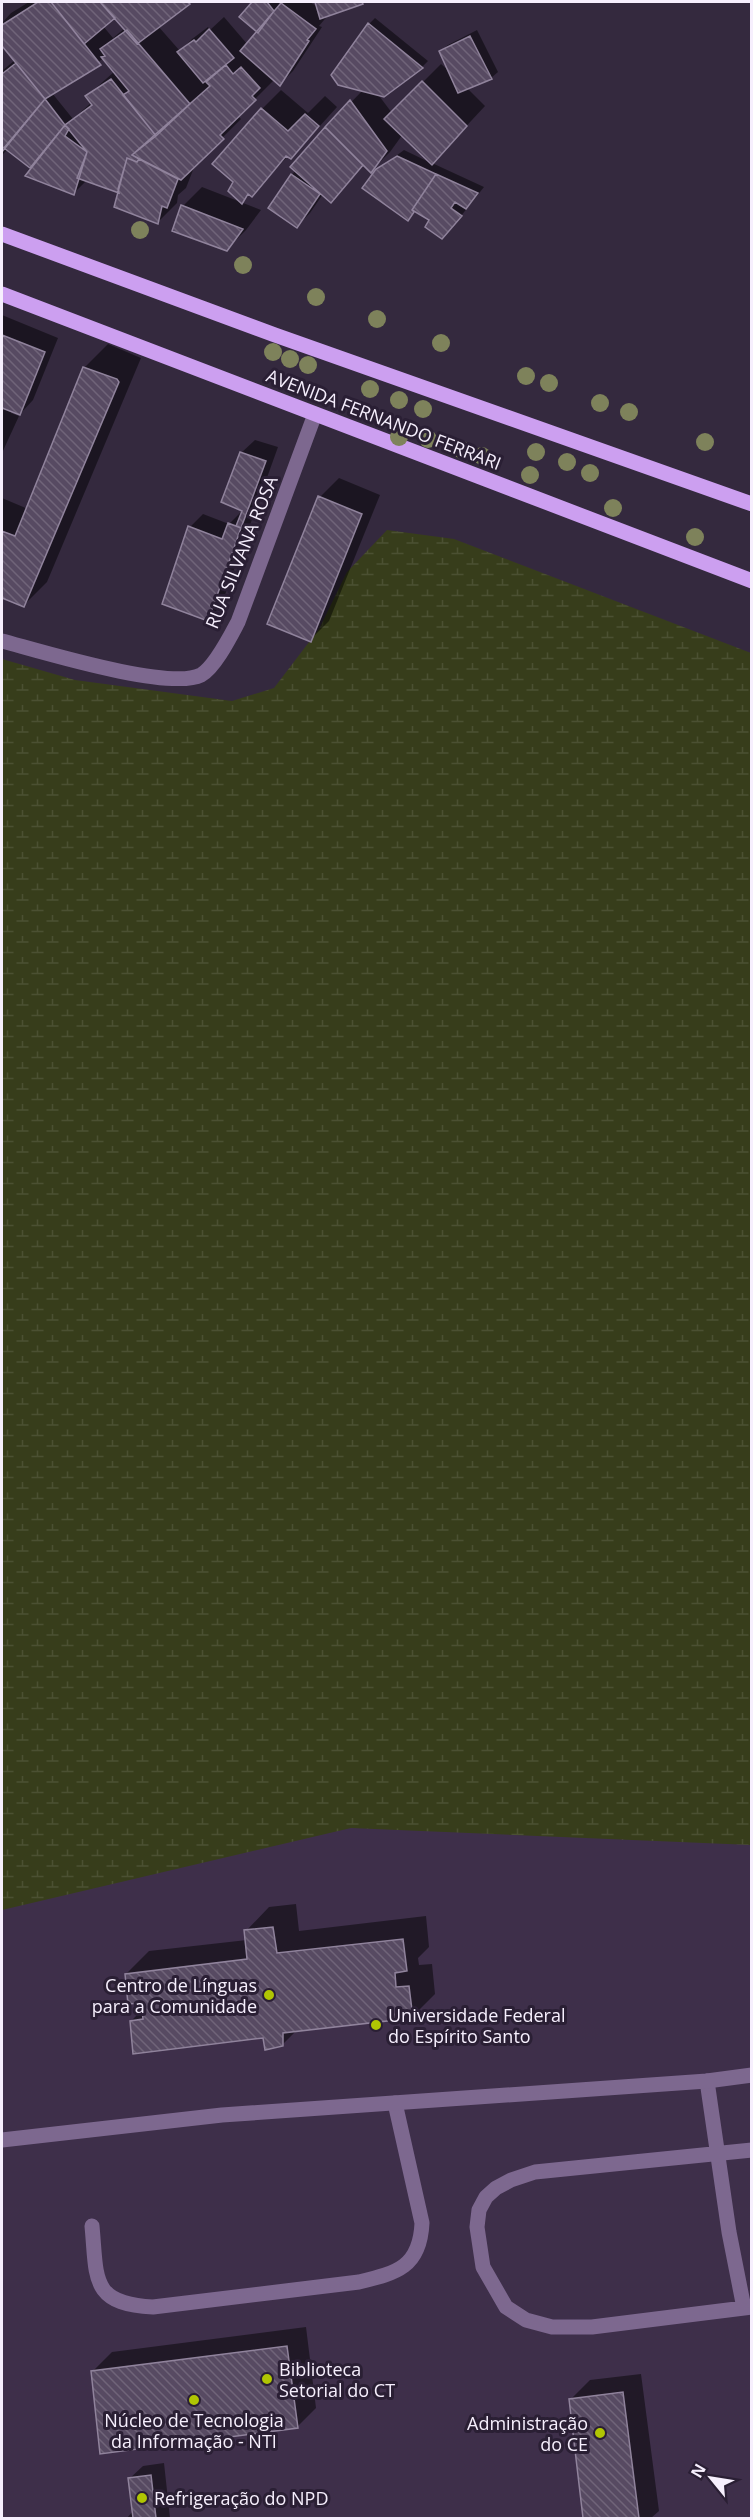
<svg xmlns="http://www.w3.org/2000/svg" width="753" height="2520" viewBox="0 0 753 2520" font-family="'Open Sans',sans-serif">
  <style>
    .built { fill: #3e2f4a }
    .wetland { fill: url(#wetland-marsh) }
    .shadow { fill: #0007; fill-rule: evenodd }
    .building { fill: url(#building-back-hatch); stroke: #90839c; stroke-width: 1.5 }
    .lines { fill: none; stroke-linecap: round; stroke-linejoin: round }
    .lane { stroke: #7d688f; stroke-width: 15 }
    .street { stroke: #7d688f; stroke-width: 15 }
    .primary { stroke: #cc9ff0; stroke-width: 15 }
    .tree { fill: #7e825b }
    .poi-dot { fill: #b0c503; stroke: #2a1f34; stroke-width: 2 }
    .labels { text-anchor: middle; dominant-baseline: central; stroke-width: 6; stroke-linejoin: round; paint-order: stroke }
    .street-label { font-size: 18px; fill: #f6effd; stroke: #2a1f34 }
    .poi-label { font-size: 18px; fill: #f6effd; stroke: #2a1f34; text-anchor: start }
  </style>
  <defs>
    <pattern id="wetland-marsh" width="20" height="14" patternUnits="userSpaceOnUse" patternTransform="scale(1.5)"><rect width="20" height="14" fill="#373d1b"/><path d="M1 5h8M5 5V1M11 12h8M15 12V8" fill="none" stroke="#4b5032"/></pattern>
    <pattern id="building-back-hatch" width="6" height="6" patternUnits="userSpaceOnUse" patternTransform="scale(1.5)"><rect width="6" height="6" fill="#574a62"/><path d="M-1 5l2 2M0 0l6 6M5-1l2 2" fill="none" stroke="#706479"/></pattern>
  </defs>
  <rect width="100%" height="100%" fill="#34293e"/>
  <path class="built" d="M2,1516L751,1531V2518H2Z"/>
  <path class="wetland" d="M387,530L454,539L751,653V1845L351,1828L2,1910V659L75,680L232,701L274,688L319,629L347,572Z"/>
  <path class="shadow" d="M29,2H190L158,26L180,51L192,39L208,27L210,30L224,17L248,45L259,32L241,17L254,2H278L281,5L285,2H310L319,8L318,2H364L329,14L319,26L322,27L293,71L280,84L275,79L238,116L241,119L195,165L186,188L178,195L177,203L158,222L121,192L87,180L74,193L41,154L30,166L8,149L2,155V71L15,60L2,43V23L11,13ZM115,16L125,28L113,38L103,26ZM104,58L115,71L87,96L92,102L73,119L52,93ZM222,65L224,67L208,83L205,80Z
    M375,18L428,61L422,67L377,93L392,113L441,64L450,72L441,51L448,45L477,30L498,72L491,78L467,88L485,106L432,163L484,187L449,231L416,211L408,219L377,170L404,150L431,163L403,134L390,152L371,171L364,164L331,201L323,194L310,213L297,226L292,175L326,128L363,90L369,24Z
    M281,90L308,113L325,96L337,107L309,138L290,157L288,156L252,195L250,194L242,202L262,109Z
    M202,187L261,210L246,230L227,249L183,206Z
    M2,315L58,338L33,400L20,414L12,411L11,413L19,416L2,453Z
    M108,344L141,358L47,582L24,605L2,597V498L28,509L85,367Z
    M255,440L278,447L221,606L207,620L190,527L203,514L229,524L243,510L241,453Z
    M339,478L380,495L329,621L310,640L269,623L320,497Z
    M296,1904L299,1931L426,1916L429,1947L418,1958L419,1965L432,1964L435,1994L412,2017L297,2030L283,2044L266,2048L264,2037L131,2021L143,2009L142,2001L126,1974L149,1951L247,1940L246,1931L269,1907Z
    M306,2327L316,2408L297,2427L93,2371L112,2352Z
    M641,2374L659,2511L651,2518H584L571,2399L590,2380Z
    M164,2463L170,2518H127L133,2511L129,2479L143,2466Z"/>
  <path class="building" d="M38,2H51L101,65L45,99L2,46V25Z
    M51,2H100L115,18L84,44Z
    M100,2H187L190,4L137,44Z
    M252,2H267L274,11L258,33L239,17Z
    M315,2H362L363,4L320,19Z
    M281,3L316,29L307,40L309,41L280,86L240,51Z
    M368,23L423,68L384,97L338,85L331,75Z
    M209,29L234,58L203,83L177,52L194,40L196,42Z
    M127,30L190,104L156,136L123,95L129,91L101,57L105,56L100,49Z
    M470,36L492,79L458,93L439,51Z
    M16,63L45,99L2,152V74Z
    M226,65L233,74L241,67L260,88L252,96L256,100L220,135L224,139L181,180L132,155L210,86L206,82Z
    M111,79L156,136L132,155L139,159L137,162L127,158L118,189L119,193L77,178L87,152L65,125L92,105L85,96Z
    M422,81L467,126L432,165L384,119Z
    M45,99L65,125L30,168L4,148Z
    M350,100L387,151L371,173L325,127Z
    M261,108L288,131L305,114L319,126L291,159L286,156L252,197L248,194L242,204L228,191L233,182L212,164Z
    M65,125L69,129L65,136L87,152L74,195L25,176Z
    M325,127L363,165L331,203L290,167Z
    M397,156L436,174L412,210L414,212L408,221L362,188L376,169Z
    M127,158L137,162L139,159L178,179L167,208L162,206L158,224L114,207Z
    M291,174L320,194L297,228L268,208Z
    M436,174L478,193L466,209L455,202L451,208L462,216L442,239L425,227L429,220L412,210Z
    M181,205L243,229L227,251L172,231Z
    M2,335L45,352L20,415L2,408Z
    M83,367L117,379L119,382L24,607L2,598V531L15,536Z
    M240,452L266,461L241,528L236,526L242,511L221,502Z
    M318,496L362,514L311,642L267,624Z
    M228,523L241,528L208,621L162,604L188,526L222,539Z
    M273,1927L277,1953L403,1939L407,1971L395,1973L396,1987L409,1986L413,2018L283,2033V2046L265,2050L263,2038L133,2054L130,2021L143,2019L141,2003L128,2004L125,1974L247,1959L244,1930Z
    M287,2346L298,2428L100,2454L91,2371Z
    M623,2392L639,2518H583L569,2399Z
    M151,2475L156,2518H125H133L128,2478Z"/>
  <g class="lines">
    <path class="lane" d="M707,2081L729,2232L744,2308
      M752,2150L535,2172L511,2180L496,2188L486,2197L479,2210L477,2227L483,2267L506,2307L526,2320L552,2327H592L752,2307
      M92,2226C97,2278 90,2304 153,2307L359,2282C397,2273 420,2267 422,2223L395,2103"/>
    <path class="street" d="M2,641C40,651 169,691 201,675C215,667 230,637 238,622L315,414
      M2,2140L222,2115L707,2081L752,2075"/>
    <path class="primary" d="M2,234L275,335L752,504
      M2,294L752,581"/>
  </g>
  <g class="tree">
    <circle cx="140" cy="230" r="9"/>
    <circle cx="243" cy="265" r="9"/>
    <circle cx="316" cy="297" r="9"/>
    <circle cx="377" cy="319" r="9"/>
    <circle cx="441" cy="343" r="9"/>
    <circle cx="273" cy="352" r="9"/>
    <circle cx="290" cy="359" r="9"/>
    <circle cx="308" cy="365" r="9"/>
    <circle cx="526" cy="376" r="9"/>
    <circle cx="549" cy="383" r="9"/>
    <circle cx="370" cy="389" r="9"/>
    <circle cx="399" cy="400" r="9"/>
    <circle cx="600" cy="403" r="9"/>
    <circle cx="423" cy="409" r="9"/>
    <circle cx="629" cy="412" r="9"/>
    <circle cx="399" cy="437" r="9"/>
    <circle cx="428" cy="439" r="9"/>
    <circle cx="705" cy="442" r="9"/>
    <circle cx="462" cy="450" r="9"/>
    <circle cx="536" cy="452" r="9"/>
    <circle cx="482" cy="456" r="9"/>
    <circle cx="567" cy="462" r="9"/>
    <circle cx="590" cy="473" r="9"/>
    <circle cx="530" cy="475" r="9"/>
    <circle cx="613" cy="508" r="9"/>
    <circle cx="695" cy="537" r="9"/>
  </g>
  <g class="poi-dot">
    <circle cx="269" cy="1995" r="6"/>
    <circle cx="376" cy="2025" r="6"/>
    <circle cx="267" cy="2379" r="6"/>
    <circle cx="194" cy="2400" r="6"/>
    <circle cx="600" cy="2433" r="6"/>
    <circle cx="142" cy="2498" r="6"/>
  </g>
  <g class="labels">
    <g class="street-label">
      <text transform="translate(384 419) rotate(21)">AVENIDA FERNANDO FERRARI</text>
      <text transform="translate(241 552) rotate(-68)">RUA SILVANA ROSA</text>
    </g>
    <g class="poi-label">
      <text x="257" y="1985" text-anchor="end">Centro de Línguas<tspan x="257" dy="21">para a Comunidade</tspan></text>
      <text x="388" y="2015">Universidade Federal<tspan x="388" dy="21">do Espírito Santo</tspan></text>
      <text x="279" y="2369">Biblioteca<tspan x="279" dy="21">Setorial do CT</tspan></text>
      <text x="194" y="2420" text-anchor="middle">Núcleo de Tecnologia<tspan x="194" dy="21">da Informação - NTI</tspan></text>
      <text x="588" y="2423" text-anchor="end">Administração<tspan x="588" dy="21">do CE</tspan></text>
      <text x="154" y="2498">Refrigeração do NPD</text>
    </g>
  </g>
  <rect width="753" height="2520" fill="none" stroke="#f6effd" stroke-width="6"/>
  <g transform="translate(711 2478) rotate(300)" stroke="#2a1f34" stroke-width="4.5" paint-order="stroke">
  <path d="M0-4.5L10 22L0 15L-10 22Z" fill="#f6effd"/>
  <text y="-9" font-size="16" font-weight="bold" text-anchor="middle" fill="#f6effd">N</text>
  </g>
</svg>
